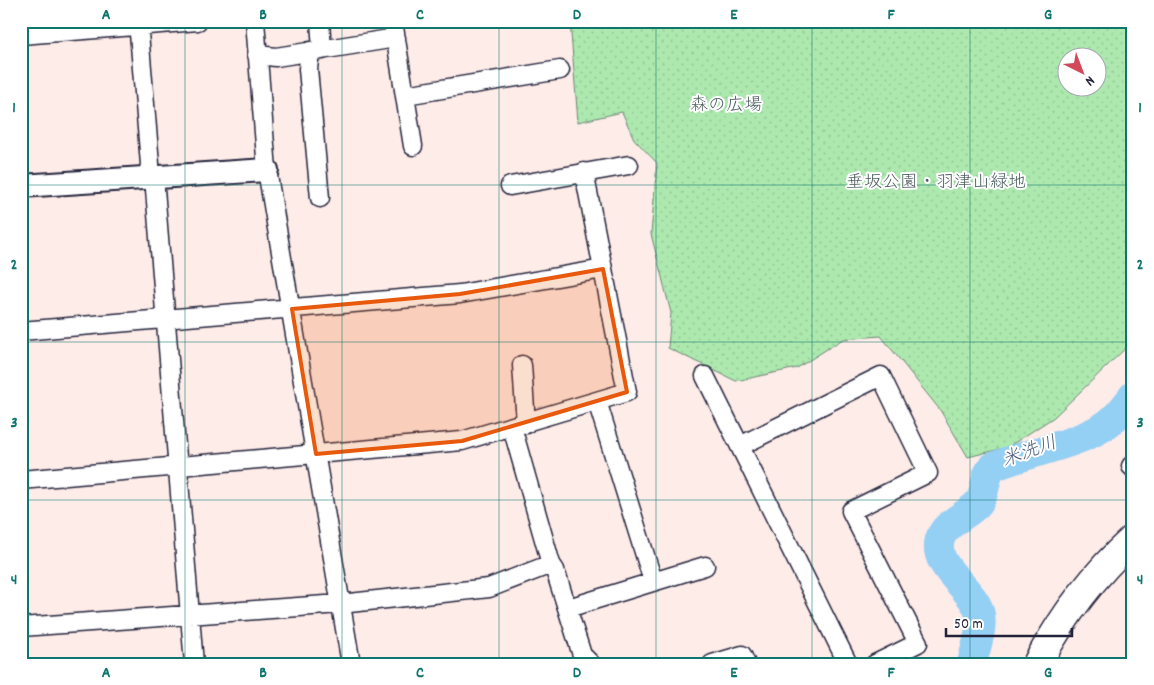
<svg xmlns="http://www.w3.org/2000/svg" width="1154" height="685" viewBox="0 0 1154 685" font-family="Dekko,'Klee One',sans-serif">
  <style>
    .park { fill: url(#park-dots); stroke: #688674; fill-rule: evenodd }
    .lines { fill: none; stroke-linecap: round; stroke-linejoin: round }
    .river { stroke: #94cff4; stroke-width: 30 }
    .minor-casing { stroke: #22223b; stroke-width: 21 }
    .tertiary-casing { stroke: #22223b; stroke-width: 26 }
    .primary-casing { stroke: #22223b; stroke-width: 31 }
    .minor { stroke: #fff; stroke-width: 18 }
    .tertiary { stroke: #fff; stroke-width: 22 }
    .primary { stroke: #fff; stroke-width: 28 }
    .marked { fill: #e8590c; fill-opacity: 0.2; stroke: #e8590c; stroke-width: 4; stroke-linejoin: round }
    .grid { fill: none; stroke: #0f766e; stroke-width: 1; stroke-opacity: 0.55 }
    .labels { text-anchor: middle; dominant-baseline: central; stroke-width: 4; stroke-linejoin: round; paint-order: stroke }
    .park-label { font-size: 18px; fill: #4c5e5e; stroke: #fff }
    .water-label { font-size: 19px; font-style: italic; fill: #4a5f7c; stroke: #fff }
    .neatline { fill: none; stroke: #0f766e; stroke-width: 2 }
    .grid-label { font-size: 16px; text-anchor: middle; font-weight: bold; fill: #0f766e }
  </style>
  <defs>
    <pattern id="park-dots" width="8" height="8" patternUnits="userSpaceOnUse" patternTransform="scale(1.25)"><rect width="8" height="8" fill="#ade9ae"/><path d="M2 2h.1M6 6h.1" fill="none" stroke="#95c897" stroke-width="1.8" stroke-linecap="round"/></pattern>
  </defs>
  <rect width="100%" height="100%" fill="#feece8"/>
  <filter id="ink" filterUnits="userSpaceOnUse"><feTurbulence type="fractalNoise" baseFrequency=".02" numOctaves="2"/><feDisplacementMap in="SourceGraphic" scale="10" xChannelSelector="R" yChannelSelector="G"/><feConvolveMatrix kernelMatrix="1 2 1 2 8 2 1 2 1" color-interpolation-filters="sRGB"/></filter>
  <g filter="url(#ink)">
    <path class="park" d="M570,21H1133V341L1054,417L1008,447L968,457L940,410L881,336L843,339L797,368L736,381L668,348L671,313L651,234L657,163L634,139L622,112L578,122ZM1066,58H1096V88H1066Z"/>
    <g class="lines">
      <path class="river" d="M972,664C975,648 983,630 980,615C976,589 931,568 940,539C945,522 969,515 979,502C987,491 983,477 993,467C1028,452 1072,446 1103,427C1115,420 1125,407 1133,396"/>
      <defs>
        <path id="minor" d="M138,21L150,164L148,177
          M255,21L267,170L351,664
          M320,21L322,50
          M393,21L413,146
          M21,35L198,21
          M310,51L308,69L320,198
          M257,55L276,57L396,38
          M405,95L560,70
          M584,172L603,269
          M154,177L194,664
          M510,186L629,165
          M21,331L460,294L603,269L627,392L462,441L21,480
          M522,365L526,424
          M705,376L848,664
          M597,401L653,581
          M512,427L551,564L555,570L582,655L591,664
          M740,446L881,376L928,473L851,511L918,643L875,664
          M1133,465L1131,466L1133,468
          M568,608L705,566
          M21,627L340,604L489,588L551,564
          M712,664L742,655L746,664"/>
        <path id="tertiary" d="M21,186L267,170"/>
        <path id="primary" d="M1037,664C1063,616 1093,575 1133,539"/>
      </defs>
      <use href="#minor" class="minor-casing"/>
      <use href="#tertiary" class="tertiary-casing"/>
      <use href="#primary" class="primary-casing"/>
      <use href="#minor" class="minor"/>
      <use href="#tertiary" class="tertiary"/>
      <use href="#primary" class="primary"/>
    </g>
  </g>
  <path class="marked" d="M603,269L627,392L462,441L316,454L292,309L460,294Z"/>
  <path class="grid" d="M185,21V664M342,21V664M499,21V664M656,21V664M812,21V664M970,21V664M21,185H1133M21,342H1133M21,500H1133"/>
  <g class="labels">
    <g class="park-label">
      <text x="726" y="106">森の広場</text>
      <text x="936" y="183">垂坂公園・羽津山緑地</text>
    </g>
    <g class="water-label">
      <text transform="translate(1030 453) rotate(-20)">米洗川</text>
    </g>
  </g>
  <rect width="1154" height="685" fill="none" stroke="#fff" stroke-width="55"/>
  <g transform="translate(1082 72) rotate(138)"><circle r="24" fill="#ffffff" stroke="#a7a7b1"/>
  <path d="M0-4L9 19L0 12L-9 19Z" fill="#d1495b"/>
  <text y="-8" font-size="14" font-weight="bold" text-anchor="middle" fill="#22223b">N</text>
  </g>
  <path d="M946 628v8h126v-8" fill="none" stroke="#22223b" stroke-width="2.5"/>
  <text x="954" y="628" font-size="15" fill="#22223b" stroke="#ffffff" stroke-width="4" paint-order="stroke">50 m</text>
  <rect x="28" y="28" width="1098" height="630" class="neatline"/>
  <g class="grid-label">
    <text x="106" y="19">A</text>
    <text x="263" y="19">B</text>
    <text x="420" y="19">C</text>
    <text x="577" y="19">D</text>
    <text x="734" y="19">E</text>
    <text x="891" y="19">F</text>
    <text x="1048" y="19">G</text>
    <text x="14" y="112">1</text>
    <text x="1140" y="112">1</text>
    <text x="14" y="269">2</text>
    <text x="1140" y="269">2</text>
    <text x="14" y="427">3</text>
    <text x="1140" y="427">3</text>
    <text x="14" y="584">4</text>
    <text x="1140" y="584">4</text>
    <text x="106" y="677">A</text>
    <text x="263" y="677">B</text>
    <text x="420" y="677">C</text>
    <text x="577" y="677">D</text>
    <text x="734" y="677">E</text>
    <text x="891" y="677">F</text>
    <text x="1048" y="677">G</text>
  </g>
</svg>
